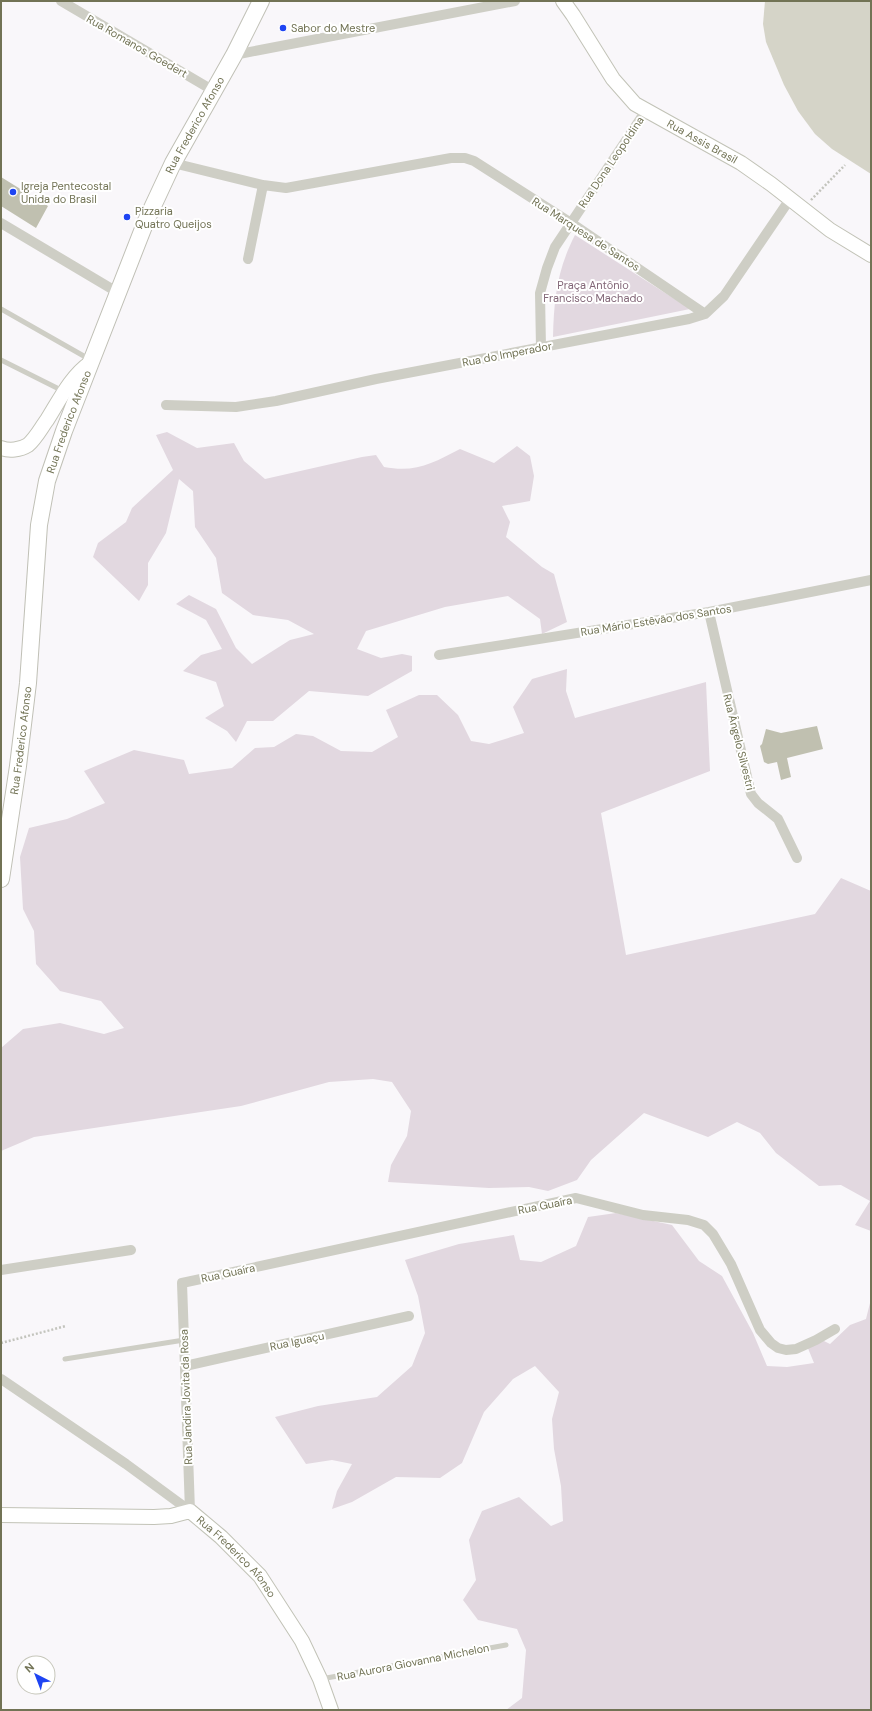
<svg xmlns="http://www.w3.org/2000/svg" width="872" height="1711" viewBox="0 0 872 1711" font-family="'DM Sans',sans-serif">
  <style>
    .green { fill: #e2d8e0 }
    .water { fill: #d5d4c8 }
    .building { fill: #c0c0b0 }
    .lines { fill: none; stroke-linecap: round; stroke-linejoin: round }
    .secondary-casing { stroke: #c2c3b7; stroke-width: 16 }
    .primary-casing { stroke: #c0c0b6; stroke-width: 18 }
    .path { stroke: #c3c4bd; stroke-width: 2.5; stroke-dasharray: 2 2; stroke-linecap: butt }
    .lane { stroke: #cecec5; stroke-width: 5 }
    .street { stroke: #cecec5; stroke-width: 10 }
    .secondary { stroke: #fff; stroke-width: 14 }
    .primary { stroke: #fff; stroke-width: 16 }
    .poi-dot { fill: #1e44f3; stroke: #fff; stroke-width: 1.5 }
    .labels { text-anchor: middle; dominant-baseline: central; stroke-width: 4; stroke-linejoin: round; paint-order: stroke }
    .poi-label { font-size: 11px; fill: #727355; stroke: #fff; text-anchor: start }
    .street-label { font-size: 11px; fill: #727355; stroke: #fff }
    .park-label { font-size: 11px; fill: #826677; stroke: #fff }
  </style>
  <rect width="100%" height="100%" fill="#f9f7fa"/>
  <path class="green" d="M575,235L690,309L553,337C554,299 557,270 575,235Z
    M167,432L197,448L234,443L244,461L265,479L362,457L376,455L384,467C416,473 433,463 460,449L494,463L517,446L530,456L534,476L530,501L502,506L510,522L506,537L542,567L554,574L567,622L542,634L540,619L508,596L445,607L366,631L357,649L381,658L402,654L412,656V671L368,696L309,691L273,721H247L236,742L227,731L205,718L224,706L216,682L183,671L201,655L222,649L206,620L176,604L189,595L216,609L236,648L252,664L290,640L314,634L288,620L253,615L222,593L216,558L195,527L193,491L179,479L166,533L148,563V585L139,601L93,557L98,543L126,522L132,508L173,470L156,435Z
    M567,669L566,691L575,718L706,682L710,771L601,813L626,955L815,914L841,878L871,891V1231L855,1225L870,1201L841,1185L819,1186L776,1153L760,1133L737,1122L708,1137L644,1113L591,1160L577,1180L548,1191L529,1187L489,1188L388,1182L391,1165L407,1136L411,1111L392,1082L373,1079L329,1082L241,1106L34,1137L1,1151V1048L23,1029L60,1023L104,1034L124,1028L101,1001L60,991L36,964L34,931L23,909L20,857L29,828L67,819L105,803L84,771L134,750L184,760L189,774L232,768L255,748L274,747L296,734L313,736L341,751L372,752L398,737L386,710L419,695H437L458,715L471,741L489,744L524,733L513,707L532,679Z
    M616,1213L672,1225L699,1261L722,1276L753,1333L767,1366L787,1367L814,1363L807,1346L820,1339L830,1344L850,1325L866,1319L871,1299V1710H506L522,1698L526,1650L517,1629L478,1620L463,1600L476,1580L469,1540L482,1511L519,1497L551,1526L563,1521L561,1486L554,1449L552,1419L559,1392L535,1366L513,1379L484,1412L462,1463L440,1478L396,1477L352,1502L332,1509L337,1491L352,1464L332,1460L306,1464L275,1417L318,1406L377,1397L412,1366L425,1333L418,1296L405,1260L459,1244L514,1235L520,1260L541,1262L576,1246L588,1217Z"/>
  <path class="water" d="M765,1H871V174L832,149L815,134L798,111L784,85L766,42L763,24Z"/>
  <path class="building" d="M1,177L48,206L36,228L1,206Z
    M817,726L823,749L787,758L791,777L781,780L777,762L768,764L764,762L760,746L762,744L766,729L781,733Z"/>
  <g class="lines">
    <defs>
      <g id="secondary">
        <path id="s1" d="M563,1L573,15L613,79L635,104L741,163L771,184L830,230L871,255"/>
        <path d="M1,448C9,451 20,450 28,445C36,438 41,428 47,420C59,401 71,376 90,363"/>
        <path id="s2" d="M1,1515L154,1517L171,1516L190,1511L221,1537L260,1576L302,1641L320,1679L331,1710"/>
      </g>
      <g id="primary">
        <path id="s3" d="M1,879L18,766L28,683L39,525L47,481L64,431L146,221L173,163L234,55L261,1"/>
      </g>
    </defs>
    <use href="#secondary" class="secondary-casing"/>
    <use href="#primary" class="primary-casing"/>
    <path class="path" d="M811,200L845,165
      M1,1343L66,1326"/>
    <path class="lane" d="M1,309L89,359
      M1,360L63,391
      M65,1359L184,1340
      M321,1679L506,1645"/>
    <path class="street" d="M61,1L214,91
      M234,55L515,1
      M173,163L263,185L286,188L451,158H465L474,161L571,223L705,314
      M1,223L117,292
      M248,259L263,185
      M541,348L540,293L547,268L555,247L645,112
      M166,405L236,407L276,401L376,379L689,319L705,314L724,296L790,199
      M709,612L751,794L758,803L778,819L797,858
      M439,655L709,612L871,580
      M1,1270L131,1250
      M185,1366L409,1316
      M1,1379L126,1464L190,1511
      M190,1511L182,1283L576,1198L643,1215L688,1220L704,1225L713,1234L731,1264L760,1330L771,1343L778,1348L786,1350L796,1349L816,1340L835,1329"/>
    <use href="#secondary" class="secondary"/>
    <use href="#primary" class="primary"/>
  </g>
  <g class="poi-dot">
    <circle cx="283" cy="28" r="4"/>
    <circle cx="13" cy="192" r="4"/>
    <circle cx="127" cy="217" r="4"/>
  </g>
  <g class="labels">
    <g class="poi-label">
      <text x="291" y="28">Sabor do Mestre</text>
      <text x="21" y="186">Igreja Pentecostal<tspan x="21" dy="13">Unida do Brasil</tspan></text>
      <text x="135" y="211">Pizzaria<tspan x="135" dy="13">Quatro Queijos</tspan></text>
    </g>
    <g class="street-label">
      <text transform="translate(137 46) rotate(30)">Rua Romanos Goedert</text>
      <text stroke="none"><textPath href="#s3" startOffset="787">Rua Frederico Afonso</textPath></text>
      <text stroke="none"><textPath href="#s1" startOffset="203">Rua Assis Brasil</textPath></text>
      <text transform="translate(611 162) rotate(-56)">Rua Dona Leopoldina</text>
      <text transform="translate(586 234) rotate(33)">Rua Marquesa de Santos</text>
      <text transform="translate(507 354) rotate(-11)">Rua do Imperador</text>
      <text stroke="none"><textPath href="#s3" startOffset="464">Rua Frederico Afonso</textPath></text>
      <text transform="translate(656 620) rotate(-9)">Rua Mário Estêvão dos Santos</text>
      <text stroke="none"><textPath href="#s3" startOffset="140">Rua Frederico Afonso</textPath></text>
      <text transform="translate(739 742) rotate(76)">Rua Ângelo Silvestri</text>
      <text transform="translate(545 1205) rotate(-11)">Rua Guaíra</text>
      <text transform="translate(228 1273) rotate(-12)">Rua Guaíra</text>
      <text transform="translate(297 1341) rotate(-12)">Rua Iguaçu</text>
      <text transform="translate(186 1397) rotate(-92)">Rua Jandira Jovita da Rosa</text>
      <text stroke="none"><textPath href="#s2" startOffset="255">Rua Frederico Afonso</textPath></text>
      <text transform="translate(413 1662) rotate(-11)">Rua Aurora Giovanna Michelon</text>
    </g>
    <g class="park-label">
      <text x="593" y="285">Praça Antônio<tspan x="593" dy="13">Francisco Machado</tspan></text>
    </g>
  </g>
  <rect width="872" height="1711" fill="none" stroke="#727355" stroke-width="4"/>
  <g transform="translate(36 1675) rotate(318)"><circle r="19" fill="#ffffff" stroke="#c7c7bb"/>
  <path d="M0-3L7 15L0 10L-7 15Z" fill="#1e44f3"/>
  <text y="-6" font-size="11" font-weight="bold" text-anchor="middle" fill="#727355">N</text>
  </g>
</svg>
